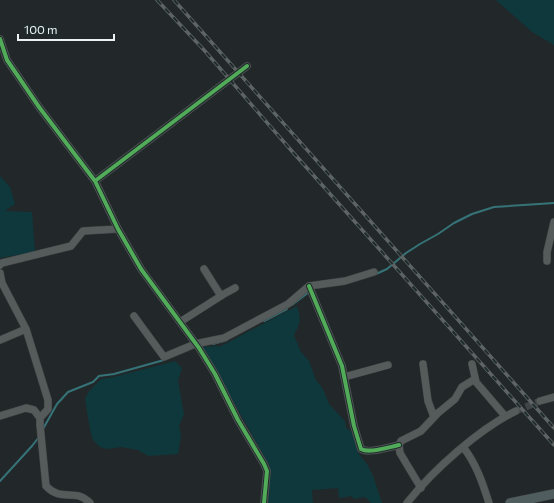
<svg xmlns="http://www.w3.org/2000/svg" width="554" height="503" viewBox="0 0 554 503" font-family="Commissioner,sans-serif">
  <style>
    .green { fill: #0e383c }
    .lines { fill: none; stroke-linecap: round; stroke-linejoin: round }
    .stream { stroke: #367378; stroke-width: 2 }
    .minor-tunnel { stroke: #404647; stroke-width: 7; stroke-dasharray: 7 3.5; stroke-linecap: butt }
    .minor-casing { stroke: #414646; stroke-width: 8 }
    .major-casing { stroke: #414646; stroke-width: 10 }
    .minor { stroke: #555a5b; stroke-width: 7 }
    .major { stroke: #4f5d5f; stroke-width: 9 }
    .rail-casing { stroke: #5e6464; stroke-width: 3.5 }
    .rail { stroke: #1f2b2c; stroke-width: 2; stroke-dasharray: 6; stroke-linecap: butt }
    .cycleway-casing { stroke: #1f2b2c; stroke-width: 6 }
    .cycleway { stroke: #51ab58; stroke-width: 4 }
  </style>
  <rect width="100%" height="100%" fill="#222829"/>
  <path class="green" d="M496,0H554V45L532,32Z
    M0,176L10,187L15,204L5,211L32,212L35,252L0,258Z
    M297,306C301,318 301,323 294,335L301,352L309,361L316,380L323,389L329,404L345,421L346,428L352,432L358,453L367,464L373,476L382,503H371L365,497L353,499L352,496L339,498L338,488L312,490L313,503H267L270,475V467L203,347L221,346Z
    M175,361L182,368L178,381L184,414L179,426L181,436L178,454L148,456L138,450L121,447L107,449L100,447L93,440L90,430L85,399L89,391L101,379L114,377Z"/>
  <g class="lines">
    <path class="stream" d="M376,274L387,269L406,253L420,244L438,234L454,223L472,214L494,207L554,203
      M292,305L309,292
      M264,321L287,309
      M213,344L227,340
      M43,429L57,404L68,392L93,382L99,376L114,374L164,360
      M0,481L32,446L39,437"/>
    <path class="minor-tunnel" d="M516,411L540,401"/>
    <defs>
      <path id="minor" d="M0,39L7,60L39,107L95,181L118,229L141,269L199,348L215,374L238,420L264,464L267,471L264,503
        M95,181L247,66
        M547,261V252L554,222
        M0,265L2,263L71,246L83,231L118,229
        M204,269L221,296
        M0,273L2,283L26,329L48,400V409L40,418
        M309,286L342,366L354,426L361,449C369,454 389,447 399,445
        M134,316L164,357L195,344L224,338L288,304L309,286L345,281L374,272
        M180,322L224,294L235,288
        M0,340L26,329
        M423,364L428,401L434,417
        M472,364L476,382L505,416
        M344,377L388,365
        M540,401L554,397
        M0,416L26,408L34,410L40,418V425L46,486C62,503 75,487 90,503
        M463,447C476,463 483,484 489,503
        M421,488L400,453L399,445L401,441L421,431L438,413L455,399L462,387L475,379
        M407,503C433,470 479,429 516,411"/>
      <path id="major" d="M510,503L554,494"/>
    </defs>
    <use href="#minor" class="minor-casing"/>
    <use href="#major" class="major-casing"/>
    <use href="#minor" class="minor"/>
    <use href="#major" class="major"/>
    <defs>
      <path id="rail" d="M157,0L204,50L290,149L554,445
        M174,0L554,428"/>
    </defs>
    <use href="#rail" class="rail-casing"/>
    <use href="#rail" class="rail"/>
    <defs>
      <path id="cycleway" d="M0,39L7,60L39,107L95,181L118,229L141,269L199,348L215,374L238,420L264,464L267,471L264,503
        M95,181L247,66
        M309,286L342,366L354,426L361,449C369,454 389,447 399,445"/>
    </defs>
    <use href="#cycleway" class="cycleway-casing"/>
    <use href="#cycleway" class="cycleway"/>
  </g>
  <path d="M18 34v6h96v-6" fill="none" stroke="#ebf2f3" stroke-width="2"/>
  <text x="24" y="34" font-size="12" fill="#ebf2f3" stroke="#1f2b2c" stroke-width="3" paint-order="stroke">100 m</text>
</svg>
